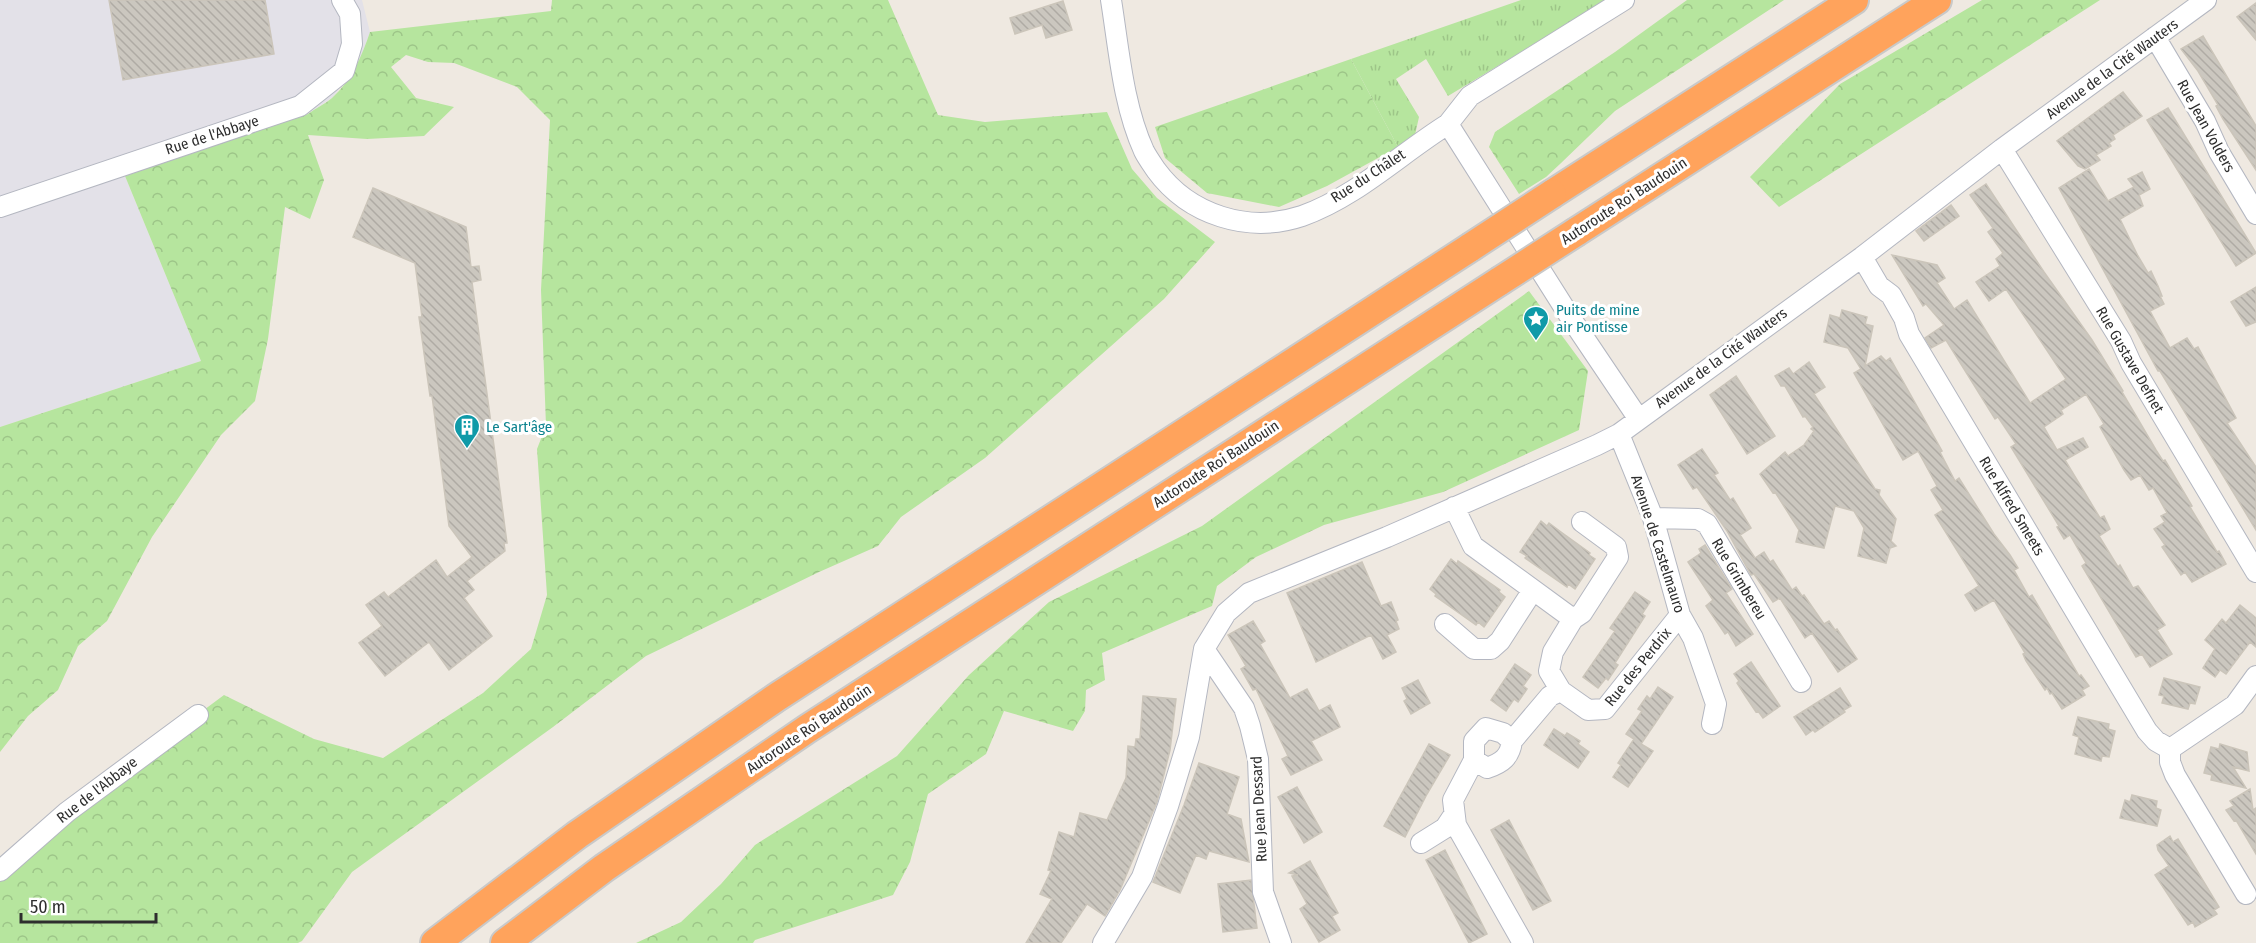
<svg xmlns="http://www.w3.org/2000/svg" width="2256" height="943" viewBox="0 0 2256 943" font-family="'Fira Sans Condensed',sans-serif">
  <style>
    .industrial { fill: #e3e1e8 }
    .grass { fill: url(#grass-tufts) }
    .forest { fill: url(#forest-crowns) }
    .building { fill: url(#building-back-hatch); stroke: #cbc5ba; stroke-width: 1.5 }
    .lines { fill: none; stroke-linecap: round; stroke-linejoin: round }
    .minor-casing { stroke: #b4b7c1; stroke-width: 22 }
    .highway-casing { stroke: #c9c9c9; stroke-width: 32 }
    .minor { stroke: #fff; stroke-width: 20 }
    .highway { stroke: #ffa35c; stroke-width: 28 }
    .highway-bridge-casing { stroke: #c9c9c9; stroke-width: 32; stroke-linecap: butt }
    .highway-bridge { stroke: #ffa35c; stroke-width: 28 }
    .labels { text-anchor: middle; dominant-baseline: central; stroke-width: 6; stroke-linejoin: round; paint-order: stroke }
    .street-label { font-size: 15px; fill: #2e2e2e; stroke: #fff }
    .culture-label { font-size: 15px; fill: #0d838f; stroke: #fff; text-anchor: start }
  </style>
  <defs>
    <pattern id="grass-tufts" width="24" height="20" patternUnits="userSpaceOnUse" patternTransform="scale(1.5)"><rect width="24" height="20" fill="#b6e59e"/><path d="M3 7l-1-3M5 7V3M7 7l1-3M15 17l-1-3M17 17v-4M19 17l1-3" fill="none" stroke="#9dc588"/></pattern>
    <pattern id="forest-crowns" width="20" height="18" patternUnits="userSpaceOnUse" patternTransform="scale(1.5)"><rect width="20" height="18" fill="#b6e59e"/><path d="M2 6a3 3 0 1 1 6 0M12 15a3 3 0 1 1 6 0" fill="none" stroke="#9dc588"/></pattern>
    <pattern id="building-back-hatch" width="6" height="6" patternUnits="userSpaceOnUse" patternTransform="scale(1.5)"><rect width="6" height="6" fill="#cbc7bf"/><path d="M-1 5l2 2M0 0l6 6M5-1l2 2" fill="none" stroke="#afaba4"/></pattern>
  </defs>
  <rect width="100%" height="100%" fill="#efe9e1"/>
  <path class="industrial" d="M0,0H362L370,32L362,54L353,71L333,97L308,114L125,176L201,361L0,427Z"/>
  <path class="grass" d="M1521,0H1607L1448,96L1426,59L1396,79L1419,117L1415,135L1398,147L1351,59Z"/>
  <path class="forest" d="M552,0H888L938,115L985,122L1107,112L1132,169L1157,198L1215,242L1164,299L985,458L901,517L878,546L819,572L646,656L553,727L352,872L302,941L298,943H0V871L67,812L224,695L314,739L383,758L483,693L531,649L547,595L537,449L546,426L541,290L550,120L517,87L454,63L428,62L406,55L391,67L416,98L454,107L424,136L367,139L308,135L324,180L310,219L285,207L268,339L255,401L221,435L152,537L107,621L78,646L58,690L28,716L0,752V427L201,361L125,176L308,114C316,108 325,104 332,98C351,81 362,56 370,32L551,11Z
    M1687,0H1784L1615,111L1560,164L1546,177L1519,194L1489,147L1495,132L1615,52Z
    M1982,0H2100L1779,207L1750,177L1840,84Z
    M1351,59L1398,147L1327,186L1279,207L1207,193L1165,158L1155,127Z
    M1529,291L1588,371L1579,430L1443,492L1324,525L1256,557L1217,586L1212,606L1102,653L1105,680L1086,690L1085,711L1073,731L1004,711L986,754L928,794L910,862L893,895L755,940L753,943H636L681,922L721,884L755,845L897,756L969,675L1049,602L1202,526Z"/>
  <path class="building" d="M109,0H265L274,54L123,80Z
    M1063,1L1072,30L1046,38L1042,25L1015,34L1010,18Z
    M2256,3V40L2237,17Z
    M2203,36L2256,126V170L2223,119L2216,106L2218,105L2198,71L2181,49Z
    M2123,92L2142,116L2113,135L2115,139L2109,143L2111,146L2096,155L2100,160L2085,169L2078,166L2057,141Z
    M2168,108L2256,253L2236,266L2147,120Z
    M2089,169L2108,201L2134,187L2128,179L2142,172L2150,189L2139,195L2143,206L2120,219L2138,256L2148,273L2151,271L2158,286L2162,296H2160L2164,304L2150,311L2170,348L2187,338L2194,349L2198,347L2236,418L2227,423L2256,467V530L2160,371H2158L2059,188Z
    M1986,184L2044,272L2092,340L2123,391L2122,392L2156,450L2163,461L2165,460L2192,506L2190,507L2217,552L2219,551L2226,564L2192,582L2185,572L2181,575L2162,547L2165,545L2154,529L2165,522L2161,516L2167,513L2153,488L2149,490L2140,475L2131,480L2124,470L2100,427L2104,424L2086,394L2061,410L2063,414L2044,427L2057,450L2083,438L2088,447L2065,460L2100,518L2104,516L2110,529L2099,536L2118,567L2120,565L2133,588L2138,586L2165,625L2157,630L2172,654L2150,667L2142,654L2136,657L2082,566L2086,563L2070,535L2064,539L2057,527L2059,526L2011,447L2016,444L1998,417L1995,419L1946,340L1931,348L1925,338L1944,325L1926,304L1923,306L1892,255L1937,265L1945,278L1937,283L1954,309L1967,300L2030,403L2066,379L2006,289L1989,301L1976,282L2000,266L1996,259L2003,253L1988,232L1993,228L1970,195Z
    M373,188L466,227L471,267L479,266L481,280L472,282L507,543H504L505,551L467,581L474,590L464,598L492,636L449,670L429,642L385,676L359,643L382,626L366,605L384,592L388,597L436,560L447,577L472,557L449,526L432,396H430L419,317H422L415,263L353,237Z
    M1951,205L1959,216L1924,241L1916,231Z
    M2256,287V322L2246,326L2231,302Z
    M1842,310L1867,317L1865,324L1873,326L1865,366L1881,356L1886,361L1890,358L1942,451L1940,452L1955,481L1959,478L1994,534L2010,555L2018,568L2014,570L2029,597L2032,595L2079,676L2081,675L2089,686L2082,690L2085,695L2062,709L2052,693L2050,694L2047,688L2045,690L2026,661L2023,654L2025,653L1994,600L1975,611L1965,595L1979,586L1935,515L1943,510L1931,490L1937,486L1918,451L1903,460L1854,373L1861,369L1848,348L1824,342L1830,315L1840,318Z
    M1809,362L1825,387L1814,394L1875,489L1880,490L1879,495L1896,519L1891,541L1896,546L1890,548L1886,563L1858,556L1864,528L1854,511L1835,506L1824,548L1796,542L1799,530L1775,492L1773,493L1760,474L1785,452L1788,456L1804,445L1814,431L1811,429L1813,427L1805,416L1803,417L1785,386H1781L1775,376L1789,368L1793,374Z
    M1736,376L1775,436L1747,454L1710,395Z
    M1702,449L1718,473L1714,475L1730,500L1733,498L1751,528L1740,535L1755,558L1764,552L1770,562L1773,560L1792,590L1796,587L1802,596L1804,595L1824,624L1829,621L1835,630L1837,629L1857,659L1838,672L1812,633L1805,638L1780,598L1773,602L1754,574L1751,575L1727,531L1697,487L1693,489L1678,465Z
    M1541,521L1547,526L1549,523L1561,532L1590,553L1589,555L1595,559L1575,589L1568,584L1567,587L1525,558L1527,556L1520,552Z
    M1705,545L1732,589L1726,593L1753,634L1736,646L1728,632L1725,634L1706,606L1713,600L1688,562L1701,553L1699,549Z
    M1451,559L1457,564L1458,561L1500,590L1499,592L1505,597L1484,627L1478,622L1476,625L1435,596L1436,594L1430,589Z
    M1362,562L1381,606L1391,602L1398,620L1396,621L1399,629L1387,635L1396,652L1383,659L1371,635L1316,662L1287,593Z
    M1635,592L1650,602L1642,614L1645,616L1615,663L1618,665L1608,680L1606,678L1598,688L1583,677L1615,631L1610,628Z
    M2240,605L2256,618V647L2250,642L2226,674L2220,670L2215,677L2203,668L2215,649L2205,640L2222,619L2226,623Z
    M1253,621L1265,641L1260,644L1290,698L1307,689L1319,711L1330,705L1340,727L1311,741L1322,760L1291,775L1282,759L1288,756L1256,689L1253,690L1241,669L1246,666L1228,635Z
    M1751,662L1780,706L1763,718L1758,711L1756,712L1746,697L1737,683L1739,681L1734,674Z
    M1515,664L1531,675L1523,686L1527,689L1518,702L1514,699L1506,711L1491,700Z
    M2164,678L2200,687L2195,704L2190,703L2188,709L2162,703L2164,696L2159,695Z
    M1418,680L1430,703L1411,714L1404,701L1407,699L1402,688Z
    M1658,687L1673,697L1641,744L1653,751L1628,787L1613,777L1621,765L1618,763L1634,739L1626,734L1642,711L1638,709L1647,696L1650,699Z
    M1840,688L1851,706L1844,710L1845,712L1815,732L1813,730L1806,735L1794,717Z
    M1143,696L1176,699L1170,750L1157,802L1120,890L1105,916L1087,904L1061,943H1026L1052,899L1040,894L1051,871L1048,870L1059,832L1074,837L1080,813L1107,820L1126,778L1128,746L1135,747L1136,739H1140Z
    M2078,717L2109,724L2108,729L2115,731L2109,757L2102,756L2101,761L2075,754L2079,737L2073,735Z
    M1554,729L1565,736L1567,733L1580,741L1578,744L1589,752L1578,768L1544,745Z
    M1429,744L1450,755L1427,794L1405,837L1384,826Z
    M2220,744L2247,752L2249,771L2233,767L2246,788L2211,780L2212,775L2204,773L2211,747L2219,749Z
    M1199,763L1239,777L1227,814L1241,819L1249,862L1209,851L1206,859L1196,855L1180,893L1153,882L1184,805Z
    M1297,787L1322,832L1304,843L1278,797Z
    M2250,789L2253,810L2256,808V854L2236,820L2234,821L2226,810L2234,806L2230,801Z
    M2132,795L2157,801L2156,808L2161,810L2157,826L2120,818L2125,800L2130,802Z
    M1509,820L1551,901L1533,910L1491,830Z
    M2170,836L2173,842L2178,839L2219,907L2214,910L2217,914L2195,927L2193,922L2188,925L2155,875L2169,866L2158,850L2157,845Z
    M1445,850L1487,934L1469,943L1426,860Z
    M1310,861L1338,913L1332,916L1340,930L1319,942L1300,909L1307,904L1292,876L1298,875L1289,873Z
    M1251,880L1257,928L1223,932L1218,884Z"/>
  <g class="lines">
    <defs>
      <path id="minor" d="M1111,0C1119,50 1123,105 1144,151C1147,157 1152,164 1156,170C1189,215 1248,234 1302,216C1356,197 1400,154 1448,124L1572,320L1638,418
        M2155,37L2205,121L2219,152L2256,214
        M1448,124L1470,96L1624,0
        M2002,149L2121,341L2131,363L2256,572
        M0,207L300,106L344,71L352,44L350,14L342,0
        M1862,257L1879,286L1891,295L1904,318L1909,334L2147,731L2156,741L2170,749
        M1619,434L1653,518L1680,615L1693,638L1716,704L1712,724
        M1454,507L1473,546L1573,619L1553,652L1549,671L1561,691
        M1653,518L1698,519L1707,524L1801,682
        M1573,619L1582,613L1618,557L1616,547L1582,522
        M1445,624L1474,649H1491L1500,641L1533,590
        M1204,649L1244,708L1250,726L1258,759L1263,892L1281,943
        M1512,741C1510,757 1502,763 1487,768L1474,760V741L1486,728L1503,733L1512,741L1550,696L1561,691L1588,710L1605,709L1680,615
        M2170,749V762L2175,775L2246,894
        M2170,749L2235,705L2256,676
        M1474,760L1453,800L1456,825L1523,943
        M1421,843L1445,828L1453,816
        M0,871L67,812L198,715
        M1103,943L1142,877L1168,806L1189,737L1204,649L1226,613L1249,593L1387,537L1597,445L1619,434L1862,257L2002,149L2206,0"/>
      <path id="highway" d="M1552,194L1854,0
        M1576,232L1937,0
        M435,943L577,835L777,697L1471,247
        M505,943L604,868L807,729L1500,281"/>
    </defs>
    <use href="#minor" class="minor-casing"/>
    <use href="#highway" class="highway-casing"/>
    <use href="#minor" class="minor"/>
    <use href="#highway" class="highway"/>
    <defs>
      <path id="highway-bridge" d="M1471,247L1552,194
        M1500,281L1576,232"/>
    </defs>
    <use href="#highway-bridge" class="highway-bridge-casing"/>
    <use href="#highway-bridge" class="highway-bridge"/>
  </g>
  <defs>
    <symbol id="sight-pin" viewBox="-11 -11 22 30"><path d="M0 17L-7.5 6A9.5 9.5 0 1 1 7.5 6Z" fill="#0f9aa8" stroke="#fff"/><path d="M0-6L1.8-2.2L6-1.7L2.9 1.2L3.7 5.4L0 3.3L-3.7 5.4L-2.9 1.2L-6-1.7L-1.8-2.2Z" fill="#fff"/></symbol>
    <symbol id="building-pin" viewBox="-11 -11 22 30"><path d="M0 17L-7.5 6A9.5 9.5 0 1 1 7.5 6Z" fill="#0f9aa8" stroke="#fff"/><path d="M-4-6H4V6H1V3H-1V6H-4ZM-2.5-4.3h1.7v1.8h-1.7ZM.8-4.3h1.7v1.8H.8ZM-2.5-1h1.7V.8h-1.7ZM.8-1h1.7V.8H.8Z" fill="#fff"/></symbol>
  </defs>
  <g fill-rule="evenodd">
    <use href="#sight-pin" x="1521" y="304" width="30" height="40"/>
    <use href="#building-pin" x="452" y="412" width="30" height="40"/>
  </g>
  <g class="labels">
    <g class="street-label">
      <text transform="translate(2112 69) rotate(-36)">Avenue de la Cité Wauters</text>
      <text transform="translate(2206 126) rotate(61)">Rue Jean Volders</text>
      <text transform="translate(212 135) rotate(-18)">Rue de l'Abbaye</text>
      <text transform="translate(1368 176) rotate(-33)">Rue du Châlet</text>
      <text transform="translate(1624 201) rotate(-33)">Autoroute Roi Baudouin</text>
      <text transform="translate(1721 358) rotate(-36)">Avenue de la Cité Wauters</text>
      <text transform="translate(2130 360) rotate(60)">Rue Gustave Defnet</text>
      <text transform="translate(1216 464) rotate(-33)">Autoroute Roi Baudouin</text>
      <text transform="translate(2012 506) rotate(59)">Rue Alfred Smeets</text>
      <text transform="translate(1658 544) rotate(72)">Avenue de Castelmauro</text>
      <text transform="translate(1739 579) rotate(59)">Rue Grimbereu</text>
      <text transform="translate(1638 667) rotate(-51)">Rue des Perdrix</text>
      <text transform="translate(809 729) rotate(-34)">Autoroute Roi Baudouin</text>
      <text transform="translate(97 790) rotate(-38)">Rue de l'Abbaye</text>
      <text transform="translate(1259 809) rotate(-93)">Rue Jean Dessard</text>
    </g>
    <g class="culture-label">
      <text x="1556" y="310">Puits de mine<tspan x="1556" dy="17">air Pontisse</tspan></text>
      <text x="486" y="427">Le Sart'âge</text>
    </g>
  </g>
  <path d="M21 913v9h135v-9" fill="none" stroke="#2e2e2e" stroke-width="3"/>
  <text x="30" y="913" font-size="18" fill="#2e2e2e" stroke="#ffffff" stroke-width="4.5" paint-order="stroke">50 m</text>
</svg>
